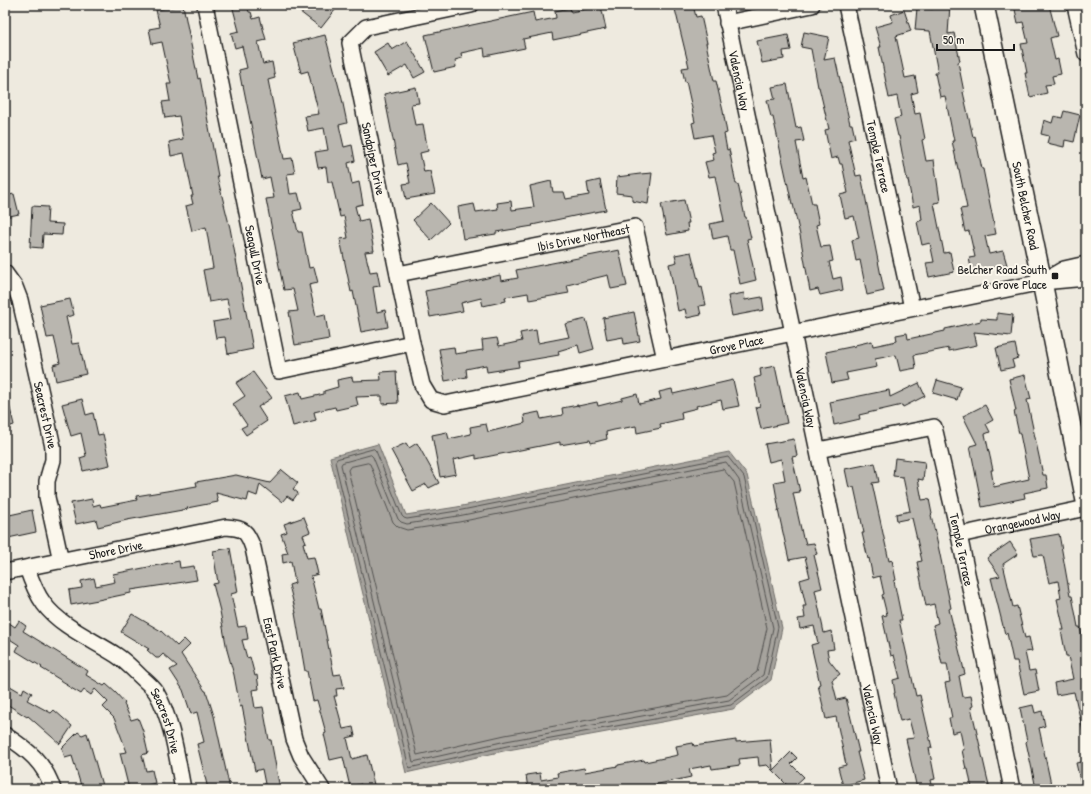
<svg xmlns="http://www.w3.org/2000/svg" width="1091" height="794" viewBox="0 0 1091 794" font-family="'Patrick Hand',sans-serif">
  <style>
    .water { fill: #a6a39d; stroke: #6f6d69 }
    .lines { fill: none; stroke-linecap: round; stroke-linejoin: round }
    .shore { stroke: #535250; stroke-width: 1 }
    .building { fill: #b9b6af; stroke: #1c1c1c }
    .minor-casing { stroke: #1c1c1c; stroke-width: 18 }
    .major-casing { stroke: #1c1c1c; stroke-width: 22 }
    .minor { stroke: #fbf7ec; stroke-width: 15 }
    .major { stroke: #fbf7ec; stroke-width: 19 }
    .poi-dot { fill: #1c1c1c; stroke: #fbf7ec; stroke-width: 1.5 }
    .labels { text-anchor: middle; dominant-baseline: central; stroke-width: 4; stroke-linejoin: round; paint-order: stroke }
    .street-label { font-size: 13px; fill: #1c1c1c; stroke: #fbf7ec }
    .poi-label { font-size: 13px; fill: #1c1c1c; stroke: #fbf7ec; text-anchor: end }
  </style>
  <rect width="100%" height="100%" fill="#eeeadf"/>
  <filter id="ink" filterUnits="userSpaceOnUse"><feTurbulence type="fractalNoise" baseFrequency=".025" numOctaves="2"/><feDisplacementMap in="SourceGraphic" scale="8" xChannelSelector="R" yChannelSelector="G"/><feConvolveMatrix kernelMatrix="1 2 1 2 8 2 1 2 1" color-interpolation-filters="sRGB"/></filter>
  <g filter="url(#ink)">
    <path class="water" d="M378,444L406,515L457,507L729,452L747,475L782,628L771,680L733,709L508,750L406,773L330,457Z"/>
    <g class="lines">
      <path class="shore" d="M374,449L376,451L402,516L404,518L407,519L457,511L728,457L744,477L778,627L767,678L731,705L507,746L409,768L335,462L337,459Z
        M371,455L373,457L398,519L401,522L407,524L458,516L726,462L739,480L773,628L763,675L729,700L506,741L413,762L341,465L342,463Z
        M368,463L370,464L393,522L398,527L407,530L459,522L723,469L734,482L767,628L757,672L727,695L505,735L417,755L348,470L350,467Z"/>
    </g>
    <path class="building" d="M183,5L198,79L200,78L218,176H217L230,228L253,349L228,354L225,337L216,338L213,322L231,319L227,299L209,302L203,270L213,268L206,227L192,231L186,206L193,204L191,196H193L184,153L171,156L169,142L183,139L179,116L165,118L162,102L170,101L167,84H171L162,42L152,44L149,29L160,27L156,10Z
      M232,5H247L249,12H251L253,19L260,17L266,40L258,42L263,64L272,62L275,78L268,80L284,159L292,158L295,173L287,174L290,194L298,193L302,209L293,211L298,232H302L309,268L314,267L318,283L309,285L316,316L325,314L329,339L295,345L289,312L298,311L293,289L284,290L279,266L266,199L274,198L270,177L262,179L243,85L242,86L239,70L247,68L242,46L235,48L231,33L239,31Z
      M291,5H339L321,28Z
      M674,5H693L696,17L701,16L707,43H706L714,81H716L723,111L727,133L724,134L727,150L729,149L736,184H738L745,217H746L751,238L747,239L756,280L740,284L733,250H730L727,236L713,239L710,224L724,221L715,176L709,177L705,162L714,160L712,153L715,152L711,135L695,138L692,123L695,122L686,81L685,82L682,68L689,67Z
      M934,5H950L948,34L954,33L960,61L958,62L964,92H963L973,137L975,136L982,169H983L996,234L985,236L989,254L1003,251L1007,265L972,273L969,258L975,257L969,231L965,232L960,209L967,208L959,169H958L952,141H954L945,96L940,97L935,73H938L930,31L915,30L917,8L933,9Z
      M1014,5H1049L1057,36L1050,38L1055,60L1058,59L1061,74L1052,76L1054,84L1045,85L1047,93L1030,97L1025,73H1027L1021,44L1028,43L1023,22L1018,23Z
      M601,6L606,29L553,40L552,33L523,39L525,48L485,56L484,48L461,53L462,58L455,60L456,67L434,72L425,35L533,12L535,22L556,18L555,11L570,8L571,12Z
      M904,10L911,31L896,36L905,78L915,76L918,92L911,94L915,114L920,113L925,139L922,140L926,161L934,160L940,202L934,203L944,253L950,252L954,272L929,277L926,263L934,262L930,243L922,245L917,222L922,220L920,205L913,207L908,180H907L899,136H898L894,119L901,117L897,96L889,98L879,47H881L875,27L893,22L891,15Z
      M804,32L829,37L824,60L835,58L850,124H852L855,138L848,140L856,176L861,175L884,291L867,295L860,260L856,261L852,240L859,238L854,216L845,218L840,195L848,193L842,164H840L838,157L831,159L825,130L829,129L819,87H818L811,49L801,47Z
      M325,35L342,99L347,123L339,125L344,147L352,145L355,161L348,163L352,184L359,182L363,204L355,206L359,221L368,219L374,251L365,252L370,272L377,271L380,286L373,287L377,312L385,310L388,327L361,332L353,291L351,292L340,239L348,238L344,216L340,217L332,182H328L326,167L318,168L315,152L328,150L324,128L308,131L305,116L319,114L308,71L301,73L293,43Z
      M788,35L791,50L783,51L784,59L762,63L757,41Z
      M407,41L425,72L414,78L407,65L388,76L374,52L388,43L392,50Z
      M787,84L796,128L801,127L804,141L796,142L803,178L806,177L812,204H815L819,224L816,225L821,247L830,246L833,261L829,262L833,279L841,277L843,290L820,295L818,289L810,291L800,235L793,204H792L773,117H771L767,100L775,99L772,87Z
      M416,87L419,103L411,104L415,125L423,124L428,151L420,153L424,172L430,171L435,194L406,199L403,184L410,183L406,163L398,165L384,94Z
      M1064,111L1080,115L1074,142L1065,140L1064,147L1047,143L1049,136L1041,134L1044,120L1052,123L1054,116L1062,118Z
      M652,173L648,204L632,201V195L616,193L617,177L640,174Z
      M600,180L606,210L579,215L532,225L533,226L496,232V234L463,239L458,207L474,204L476,212L498,209L497,203L511,201L512,210L534,207L530,186L551,181L553,192H564L566,199L589,195L587,183Z
      M14,194L19,214L5,217V196Z
      M684,200L689,223H687L688,231L667,235L661,204Z
      M431,203L449,223L431,240L413,220Z
      M32,206L48,207L47,223L63,224L62,235L43,234L42,248L30,247Z
      M619,250L627,286L611,289L608,275L567,285L569,293L529,300L528,293L505,297L506,301L483,306L481,298L461,303L463,311L430,317L425,291L457,285L500,275L501,281L518,278L516,270Z
      M691,252L700,288L702,287L706,305L699,306L701,315L687,318L685,309L678,311L669,264L677,262L675,255Z
      M744,293L745,300L762,297L764,310L732,316L728,296Z
      M70,299L74,315L66,317L72,344L79,343L86,374L56,381L53,365L60,363L54,337L47,338L40,305Z
      M634,312L640,341L624,344L623,337L607,340L603,318Z
      M997,313L1013,315L1011,336L974,332L977,345L949,351V348L914,355L916,368L900,371L896,355L875,359L877,367L846,373L848,380L832,383L826,352L855,346V345L872,341L873,346L897,341L896,335L907,333L908,339L945,331V329L981,321V319L997,320Z
      M586,319L594,349L580,353L578,345L558,351L559,355L518,362L519,367L487,372L486,365L466,369L467,377L445,381L439,349L454,347L455,354L483,350L482,340L497,338L499,346L522,341L520,333L536,330L538,343L569,337L565,324Z
      M1015,344L1018,358L1012,360L1014,367L1001,370L996,348Z
      M775,366L787,423L761,429L756,407L760,406L754,378L761,376L760,369Z
      M396,371L398,403L382,404V396L356,397L358,405L336,410L335,407L314,412L316,420L293,426L285,396L300,392L302,399L324,394V391L338,387L337,380L352,377L353,381L381,380L380,372Z
      M253,372L272,398L258,407L267,421L246,435L241,428L247,425L233,404L245,396L236,383Z
      M1025,375L1031,399L1027,400L1043,475H1046L1048,488L1024,493L1025,498L982,507L970,446L977,444L963,416L985,405L993,420L986,424L990,432L985,434L993,470H991L994,487L1029,479L1020,434H1019L1014,411H1016L1009,379Z
      M733,380L739,406L723,409L721,400L696,406L697,408L681,412L682,419L660,424L661,428L637,433L636,426L614,430L606,432L607,439L591,443L590,440L560,445V442L476,459V455L453,460L456,474L440,477L432,435L447,432L449,439L471,434L470,427L486,424L488,432L525,423L524,415L539,412L541,419L563,415L562,408L578,405V406L597,402L598,406L622,400V398L637,394L639,404L661,399L659,392L672,389L673,394Z
      M937,380L961,387L957,400L933,393Z
      M919,383L925,396L903,407L902,405L859,415L860,419L834,425L830,402L889,390L890,397Z
      M82,399L86,415L93,413L98,435L103,434L110,465L83,471L80,458L86,456L81,433L71,436L62,404Z
      M5,400H8L14,425L5,428Z
      M794,439L797,456L792,457L800,492L793,493L803,538L804,537L806,544L814,543L817,554L814,555L822,588L815,590L824,633L831,631L834,649L827,650L829,660L840,674L832,680L837,700L846,698L859,752H857L864,780L843,786L838,767L846,765L836,717L826,719L818,685L820,684L811,645L818,643L814,626L800,629L798,619L805,618L803,606H806L800,580L810,577L805,557L789,560L778,510H779L774,482L785,480L781,459L769,462L765,444Z
      M406,443L409,448L417,443L439,483L429,488L426,484L413,491L391,450Z
      M895,458L925,462L923,480L918,479L922,500L929,499L932,514L931,515L939,550L951,608L949,609L965,674L959,676L963,697L971,696L973,706L971,707L987,777L990,789H972L968,769H966L962,750H964L960,731L952,733L949,718H952L945,683L950,682L947,664H942L933,625L938,623L934,604L926,606L917,562L922,561L912,518L897,521L896,514L910,511L903,477L893,476Z
      M875,463L879,482L872,483L889,561L892,560L896,580L894,581L902,620H899L916,696L920,695L932,748H929L935,779L931,780L933,789H917L906,739L914,738L909,719L900,721L894,693H895L893,680L900,678L894,655L891,656L882,616L887,615L882,595L884,594L880,576L873,578L869,558L868,559L862,533H864L854,487L849,488L845,469Z
      M282,470L298,483L293,489L298,493L293,500L287,496L282,502L260,484L257,496L249,493L247,501L216,493L218,502L187,508L188,509L127,520L98,527L96,520L76,524L71,503L92,499L93,506L100,504L101,507L137,500L136,496L197,486L196,482L236,475L270,483Z
      M32,510L36,532L8,538L5,524V516Z
      M304,517L310,532L303,535L306,542L303,543L307,558L314,557L318,574L311,576L319,609H321L334,675L341,674L344,688L336,689L337,696H334L343,729L353,727L355,736L347,738L352,759L367,755L375,789H362L361,784L350,787L343,757L330,760L324,734L326,733L317,700L313,701L307,671H305L295,613H296L289,585L295,583L291,561L283,563L282,554L288,553L281,534L287,532L284,524Z
      M1059,534L1070,596H1072L1078,627H1080L1086,652L1083,653L1086,666V730L1083,731L1074,692L1056,695L1054,683L1073,679L1068,656H1066L1061,630H1064L1057,599L1061,598L1058,581L1049,583L1043,555L1034,556L1030,539Z
      M1010,542L1018,554L1003,564L1013,607L1017,606L1025,638L1029,637L1032,651L1025,652L1029,671L1035,670L1039,691L1024,694L1017,661H1013L1007,633L1005,634L991,578L1000,576L987,558Z
      M230,548L238,592L231,594L238,627L246,626L248,639L242,640L247,658L250,657L255,676L257,675L259,689L252,690L255,708L263,707L269,740H271L280,789H266L262,769L255,771L242,706L240,707L234,675L227,650L220,611L213,584L218,583L213,551Z
      M179,561L180,568L194,566L197,580L131,590V593L98,600L71,605L69,590L82,588L81,581L94,578L96,586L115,582L113,574Z
      M132,614L161,631L177,646L184,639L190,645L181,654L205,691H206L214,716L230,789H208L197,744L204,742L197,712L191,714L183,690L170,670L177,666L163,654L159,658H156L147,650L149,649L121,632Z
      M5,620L15,627L19,621L26,626L23,631L88,671L86,675L104,686L106,684L116,693L125,703L124,704L131,720L138,718L143,731L148,753L142,755L146,771L152,770L155,783L148,785L149,789H129L120,753L127,752L114,718L103,707L108,702L95,689L91,695L84,690L81,694L66,685L67,684L41,668L42,667L16,651L19,645L5,636Z
      M5,683L22,693L24,688L32,693L27,700L51,713L54,710L72,726L60,744L28,716L27,717L5,703Z
      M1033,705L1035,713L1042,711L1045,726L1039,728L1052,789H1036L1033,774L1026,742L1027,741L1020,708Z
      M78,732L82,735L87,733L103,789H82L72,756L65,758L62,748Z
      M770,739L773,770L791,752L797,758L791,764L804,777L791,789L767,765L759,766L758,757L739,759L740,765L712,769L711,765L689,769L691,777L635,789H528L526,775L540,773L541,780L558,777L557,773L584,768L585,772L618,766V765L644,760L645,762L678,755L676,746L693,743L694,746L736,740V742Z
      M1086,761V789H1082L1076,763Z"/>
    <g class="lines">
      <defs>
        <g id="minor">
          <path id="s1" d="M205,5L279,371L412,343"/>
          <path id="s2" d="M471,5L366,27L350,43L412,343L422,385L431,400L445,404L1042,282L1086,278"/>
          <path id="s3" d="M724,5C778,267 834,528 889,789"/>
          <path id="s4" d="M846,5L912,308"/>
          <path d="M1075,5L1086,54"/>
          <path d="M727,23L812,5"/>
          <path id="s5" d="M5,273L15,287L20,300L53,447V460L47,481V497L61,561"/>
          <path id="s6" d="M398,274L635,227L665,359"/>
          <path d="M1045,280L1064,269L1086,264"/>
          <path id="s7" d="M818,450L934,427L959,535L1012,789"/>
          <path id="s8" d="M959,535L1086,508"/>
          <path id="s9" d="M27,568C31,580 36,593 44,604C60,626 93,640 116,655C124,660 132,668 139,675C144,680 152,686 156,692C172,719 177,758 183,789"/>
          <path id="s10" d="M5,572L226,527C244,528 247,531 253,548L294,739L301,756L322,789"/>
          <path d="M5,735C28,750 44,762 53,789"/>
        </g>
        <g id="major">
          <path id="s11" d="M984,5L1042,282L1086,501"/>
        </g>
      </defs>
      <use href="#minor" class="minor-casing"/>
      <use href="#major" class="major-casing"/>
      <use href="#minor" class="minor"/>
      <use href="#major" class="major"/>
    </g>
  </g>
  <rect class="poi-dot" x="1051" y="272" width="8" height="8" rx="2"/>
  <g class="labels">
    <g class="street-label">
      <text stroke="none"><textPath href="#s3" startOffset="77">Valencia Way</textPath></text>
      <text stroke="none"><textPath href="#s4" startOffset="155">Temple Terrace</textPath></text>
      <text stroke="none"><textPath href="#s2" startOffset="248">Sandpiper Drive</textPath></text>
      <text stroke="none"><textPath href="#s11" startOffset="205">South Belcher Road</textPath></text>
      <text stroke="none"><textPath href="#s6" startOffset="189">Ibis Drive Northeast</textPath></text>
      <text stroke="none"><textPath href="#s1" startOffset="255">Seagull Drive</textPath></text>
      <text stroke="none"><textPath href="#s2" startOffset="809">Grove Place</textPath></text>
      <text stroke="none"><textPath href="#s3" startOffset="401">Valencia Way</textPath></text>
      <text stroke="none"><textPath href="#s5" startOffset="149">Seacrest Drive</textPath></text>
      <text stroke="none"><textPath href="#s8" startOffset="65">Orangewood Way</textPath></text>
      <text stroke="none"><textPath href="#s10" startOffset="113">Shore Drive</textPath></text>
      <text stroke="none"><textPath href="#s7" startOffset="244">Temple Terrace</textPath></text>
      <text stroke="none"><textPath href="#s10" startOffset="371">East Park Drive</textPath></text>
      <text stroke="none"><textPath href="#s3" startOffset="725">Valencia Way</textPath></text>
      <text stroke="none"><textPath href="#s9" startOffset="214">Seacrest Drive</textPath></text>
    </g>
    <g class="poi-label">
      <text x="1047" y="269">Belcher Road South<tspan x="1047" dy="15">&amp; Grove Place</tspan></text>
    </g>
  </g>
  <rect width="1091" height="794" fill="none" stroke="#fbf7ec" stroke-width="20"/>
  <rect x="10" y="10" width="1071" height="774" fill="none" stroke="#1c1c1c" stroke-width="1.5" filter="url(#ink)"/>
  <path d="M937 44v6h77v-6" fill="none" stroke="#1c1c1c" stroke-width="2"/>
  <text x="943" y="44" font-size="12" fill="#1c1c1c" stroke="#fbf7ec" stroke-width="3" paint-order="stroke">50 m</text>
</svg>
